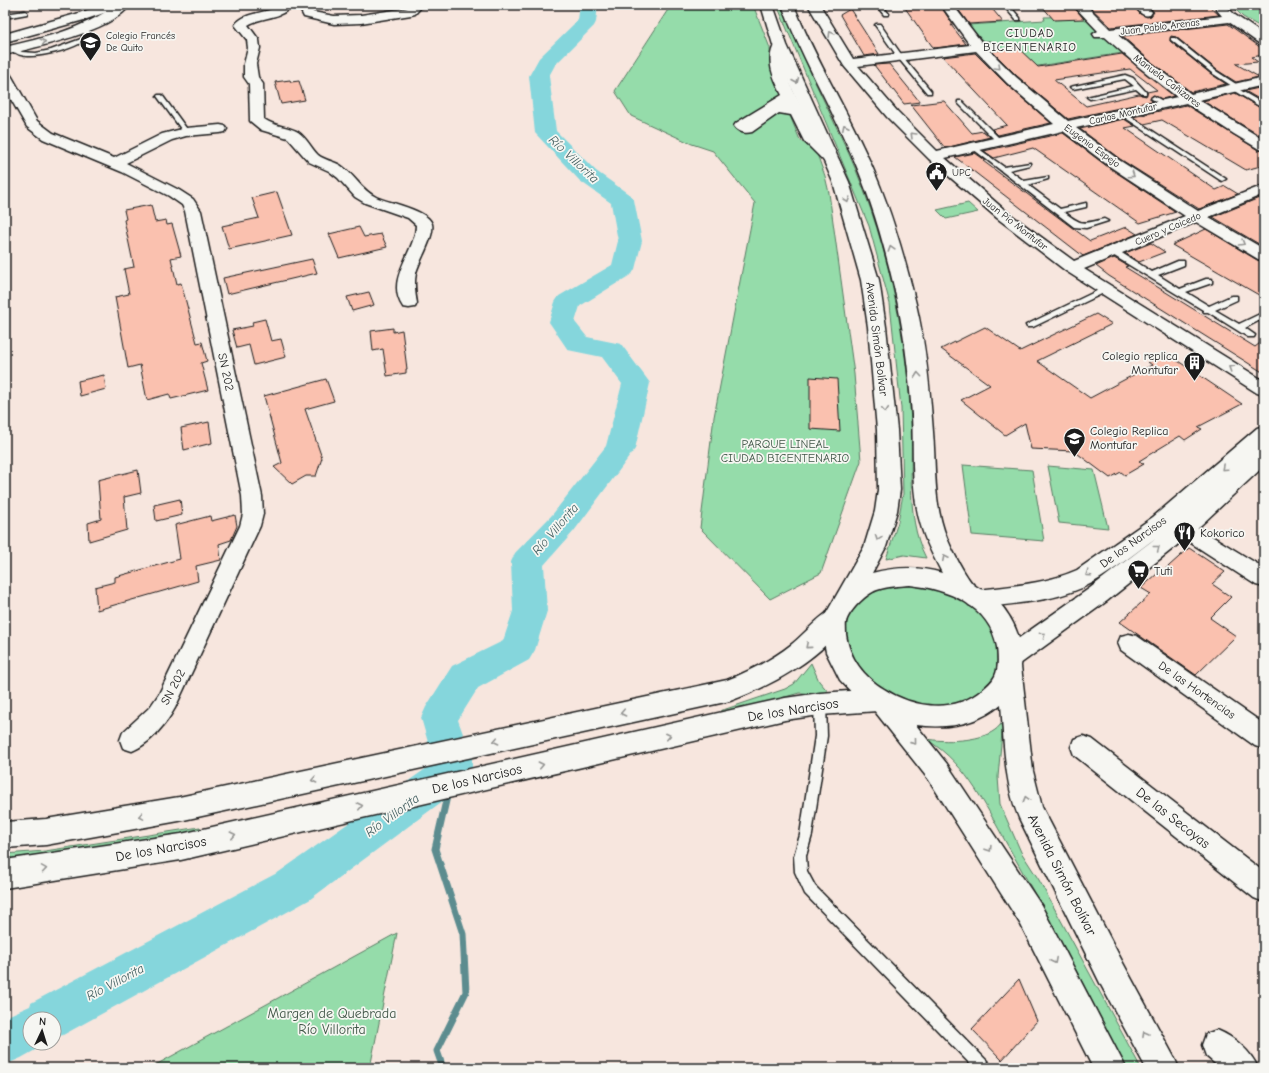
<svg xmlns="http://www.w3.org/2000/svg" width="1269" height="1073" viewBox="0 0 1269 1073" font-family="'Comic Neue',sans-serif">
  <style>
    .green { fill: #95dcaa; stroke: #587c63 }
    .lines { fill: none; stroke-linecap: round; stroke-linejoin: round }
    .stream { stroke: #5b8c8f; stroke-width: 7 }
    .river { fill: #85d6dc; fill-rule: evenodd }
    .building { fill: #fac1af; stroke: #1c1c1c; fill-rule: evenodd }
    .lane-casing { stroke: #1c1c1c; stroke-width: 3 }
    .street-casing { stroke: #1c1c1c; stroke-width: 3 }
    .secondary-casing { stroke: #1c1c1c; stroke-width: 3 }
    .primary-casing { stroke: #1c1c1c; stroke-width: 3 }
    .highway-casing { stroke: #1c1c1c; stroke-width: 3 }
    .lane { fill: #f6f6f2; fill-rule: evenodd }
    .street { fill: #f6f6f2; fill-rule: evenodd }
    .secondary { fill: #f6f6f2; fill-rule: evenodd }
    .primary { fill: #f6f6f2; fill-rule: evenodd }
    .highway { fill: #f6f6f2; fill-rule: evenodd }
    .oneway { stroke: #949492 }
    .labels { text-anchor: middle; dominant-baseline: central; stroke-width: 3.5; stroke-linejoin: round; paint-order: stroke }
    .far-street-label { font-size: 10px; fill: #1c1c1c; stroke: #f6f6f2 }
    .far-poi-label { font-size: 10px; fill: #1c1c1c; stroke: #f6f6f2; text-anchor: start }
    .far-quarter-label { font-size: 12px; letter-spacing: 1px; fill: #1c1c1c; stroke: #f6f6f2 }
    .street-label { font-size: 12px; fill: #1c1c1c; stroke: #f6f6f2 }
    .poi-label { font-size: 12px; fill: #1c1c1c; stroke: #f6f6f2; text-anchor: start }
    .park-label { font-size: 12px; fill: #405647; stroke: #f6f6f2 }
    .water-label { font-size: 13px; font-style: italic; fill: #415d5f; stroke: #f6f6f2 }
    .near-street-label { font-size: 14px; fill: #1c1c1c; stroke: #f6f6f2 }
    .near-park-label { font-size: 14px; fill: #405647; stroke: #f6f6f2 }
  </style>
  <rect width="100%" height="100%" fill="#f7e6de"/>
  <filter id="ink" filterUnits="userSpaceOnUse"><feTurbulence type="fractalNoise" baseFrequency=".025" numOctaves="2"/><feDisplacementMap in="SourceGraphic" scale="8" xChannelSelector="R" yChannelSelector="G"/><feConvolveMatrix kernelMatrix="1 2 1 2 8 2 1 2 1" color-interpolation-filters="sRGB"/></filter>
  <g filter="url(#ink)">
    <path class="green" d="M671,5H753L770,48L771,70L800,140L817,154L825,176L829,193L854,374L861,461L821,573L770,599L700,528L714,417L755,203L713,151L692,144L631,116L615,91Z
      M777,5H782C801,56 826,104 849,154C870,201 886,253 896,304C903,337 908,375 910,409C915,457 903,514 926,558L904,555L886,559L898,522L903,494L901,408L890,304L869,226Z
      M1231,5H1264V29L1243,17Z
      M1083,16L1123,53L1012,70L989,48L997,47L991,41H983L968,25L1045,20L1044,17Z
      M968,203L978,212L946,219L937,210Z
      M963,465L1032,470L1044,541L972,535Z
      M1048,466L1094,470L1108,528L1059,523Z
      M901,583C909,584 918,584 926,585C955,588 994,614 1001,644C1002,652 996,678 995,687L955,711L901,706L857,676L842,634L847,615L860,599L878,588Z
      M811,663L819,681L830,694L799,693L723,715L720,711L785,689L794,684Z
      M1003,721L998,777L1000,804L1021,852L1039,880L1141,1068H1126C1090,996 1052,924 1012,853C987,810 970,766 926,739C944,742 979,742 995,730C998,728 1001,724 1003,721Z
      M200,827L201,831L97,848L5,859V854L45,851Z
      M397,933L370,1068H150Z"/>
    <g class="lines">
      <path class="stream" d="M443,1068L437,1051L466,992L463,934L435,849L448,792"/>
      <path class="river" d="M580,5H598L596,22L594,26L555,65L549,76L556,131L596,171L630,195L634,200L642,241L635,269L632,274L580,306L575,322L587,337L621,344L650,383L635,449L574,531L544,565L547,611L535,650L529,660L478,688L458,720L472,759V771L467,783L309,900L63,1035L54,1038V1019H30V1043L46,1044L21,1058L5,1065V1017L30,1006L31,1003L279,872L434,763L421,718L426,707L452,666L503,641L513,611L511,562L515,553L552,515L606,446L622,384L602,357L568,350L549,322L555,302L559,296L612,265L618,241L611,203L580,181L535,133L529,76L539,58L578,20Z"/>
    </g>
    <path class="building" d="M903,5H940L953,25H951L966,44L935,48L932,46Z
      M955,5H989L1003,22L969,24Z
      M1041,5H1072L1084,19L1054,20Z
      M1088,5H1133L1140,14L1147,17L1151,16L1154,12L1148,5H1208L1219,15L1111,27Z
      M850,9L879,54L864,56L840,15Z
      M1228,24L1264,50V55L1251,57L1258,62L1236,64L1259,77L1236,82L1217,70L1176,37L1171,36L1170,41L1211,74L1226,84L1191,92L1149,60L1122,36Z
      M1017,47L1038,67L1122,54L1174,96L1162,99L1153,95L1150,98L1152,101L1068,119L1017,76L992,51ZM1130,69L1157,90L1147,92L1146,96L1139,94L1086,106L1054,80Z
      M975,53L1006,84L1051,123L998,135L992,129L1007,125L943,57Z
      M889,64L920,102L904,104L874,65Z
      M290,80L291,82L299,81L305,100L281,104L275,82Z
      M1264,87V102L1245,91Z
      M1235,93L1264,110V138L1203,101Z
      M944,101L972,133L983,131L990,137L945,148L911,105Z
      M1186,105L1258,150L1264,151V165L1246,170L1162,120L1144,124L1133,117Z
      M1124,119L1135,126L1125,128L1216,190L1225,186L1238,194L1199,209L1120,159L1080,129Z
      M1063,133L1108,167L1176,212L1140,223L1033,148L994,158L984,151Z
      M975,153L985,160L983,161L1090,241L1126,227L1137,234L1083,256L955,157Z
      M277,192L292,235L229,249L222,226L259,218L252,198Z
      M1264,196V247L1213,217Z
      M151,205L155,222L166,220L167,225L172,224L181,256L171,258L177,284L181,283L197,343L202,342L207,361L201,363L208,390L171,399L169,394L147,400L140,365L128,368L115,297L129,294L124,269L134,267L124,220L126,219L124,210Z
      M359,227L364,237L381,234L387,247L339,258L329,234Z
      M1206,229L1257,260L1264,262V298L1172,245Z
      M1151,243L1165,252L1139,262L1125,253Z
      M1114,258L1128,266L1125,267L1255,347L1264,340V373L1109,276L1096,266Z
      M312,259L317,273L227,294L223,278Z
      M369,292L374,305L352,311L347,297Z
      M1096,314L1112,324L1037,361L1090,398L1152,365L1148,362L1166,353L1242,404L1198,427L1202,429L1185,440L1180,436L1152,453L1139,461L1144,464L1125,475L1121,472L1110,478L1074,451L1031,449L1025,423L1005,435L961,400L990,385L941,349L985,327L1020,351Z
      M265,319L271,341L281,339L286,357L254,365L249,345L237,348L232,330L253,326L252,322Z
      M393,328V332L402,330L407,369H406V373L387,376L383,349L373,351L371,331Z
      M104,375L106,389L80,396L78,381Z
      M810,377L837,379L840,431L810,429Z
      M326,379L334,401L305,409L322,458L316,476H306L292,484L274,467L282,463L264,396Z
      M209,422L212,443L184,450L181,428Z
      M138,470L141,493L124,497L127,530L89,541L88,523L101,519L98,480Z
      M180,499L182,515L156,521L154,505Z
      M235,515L237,526L231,540L219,544L221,560L196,566L198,581L97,610L95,587L115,582V577L180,559L175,525L210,516L211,521Z
      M1189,548L1225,572L1212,584L1231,597L1210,618L1236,636L1196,675L1120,622L1151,594L1141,588L1157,574L1159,575Z
      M1019,979L1037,1021L1002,1060L972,1029Z"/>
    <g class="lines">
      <defs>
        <path id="lane" d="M876,5H882L889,14L888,15H884Z
          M1003,5H1009L1020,18V20H1016Z
          M25,11L27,12V14L5,18V14Z
          M876,24H880L903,57L931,91V93H927L899,59L875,25Z
          M81,28H85L90,32C89,47 41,57 28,56C21,56 16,54 11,49L14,47L22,52L36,53L51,50L81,39L84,33L80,29Z
          M1171,38H1175L1216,71L1239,86L1240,87L1238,89L1264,104V109L1231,89L1230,88L1232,86L1212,73L1171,40Z
          M1125,75L1133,78L1146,92V94H1142L1136,89L1090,99L1087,97L1134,86L1125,79L1073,89L1070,87Z
          M158,95H162L189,132L188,133H184L157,96Z
          M1154,96L1166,103L1167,104L1162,105L1152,99L1151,98Z
          M958,101H962L1002,141V143H998L958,103Z
          M1121,113H1125L1226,179L1222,181L1220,180L1121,115Z
          M975,146L1004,167L1030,163V165L1009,170L1024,181L1048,177V179L1028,185L1060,209L1086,203V207L1064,212C1083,226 1082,224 1104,219L1108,221L1086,228L1074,227L973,149V147Z
          M1111,250H1117L1152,272L1178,261H1184V265L1158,275L1180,289L1206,279H1212V283L1186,292L1209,306L1231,296H1237V300L1215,310L1239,324L1264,312V318L1245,328L1255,335L1254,337H1248L1208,312H1204L1203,310L1111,254Z
          M1105,287H1111L1112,289L1033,327H1027L1026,325Z
          M820,699L824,701L826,704L827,736L812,835L806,856L807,871L815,886L989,1063L991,1068H974L805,894L795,872L794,856L800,835L815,736L814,704L816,701Z"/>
        <path id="street" d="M116,5H130C111,32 36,47 5,55V47C44,38 83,29 116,5Z
          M279,5H292C281,20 262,16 248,25L259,40L260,48L256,64L258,77L263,84L264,119C275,127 288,126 298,132C306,137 311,148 318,155C324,160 333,161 340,165C354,174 361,190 376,197C389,203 428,210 432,224C435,236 419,261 416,273C414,283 415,293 417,303L415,307L409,308L403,307C384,279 416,252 416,225L408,218L365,203L355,197L338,178L329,171L309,162L288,138L261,130L250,121L249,84L244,77V64L248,48L247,40L235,25C245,11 266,15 279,5Z
          M300,5H312L311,7L313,12L334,16L361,15L407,8L410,5H423L415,14L411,15L361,23L334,24L304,17L299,7Z
          M808,5H820L853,59L970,45L941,5H953L982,43H994L996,46L994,49L989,50L1016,77L1068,121L1177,97L1139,67L1105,37H1095L1093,34L1098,31L1073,5H1086L1110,29L1222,16L1216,9L1218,6H1226L1235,15L1264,35V45L1260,44L1229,22L1118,35L1148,61L1191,94L1264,77V85L1199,100L1264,140V150L1259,149L1234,134L1186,103L1076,128L1119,160L1198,211L1264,185V194L1209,217L1264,249V261L1258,259L1196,222L1084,269L1264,381V395L1257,393L1066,271L997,218L929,159L887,117L844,66ZM976,51L1007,83L1054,124L937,151L897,111L858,66ZM1063,131L1109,166L1185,216L1074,261L1007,212L945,158Z
          M1134,5H1146L1152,12L1150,15C1142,17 1139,11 1134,5Z
          M780,41L784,42L786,45L782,62L793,90L815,136L838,159L840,162L838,165L833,166L828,165L804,141L791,115L779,113L752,132C745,134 738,132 734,126L736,123L782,95C774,79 764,59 776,42Z
          M5,73L10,74L12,77L37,121L53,133L114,158L162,134L186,128L220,125L225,126L227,129L225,132L220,133L186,136L172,140L126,163L179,190L193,199L201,211L262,496L263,514L260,526L175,708C166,724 150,744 132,751L123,748L120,740L123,732L150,707L159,694L240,526L243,514L242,496L185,211L182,205L169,196L122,172L43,139L27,127L5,89Z
          M1167,510L1174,513L1264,568V587L1256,585L1160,523L1157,518L1160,513Z
          M1129,634L1137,636L1264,724V749L1255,746L1121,650L1118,643L1121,636Z
          M1083,736L1092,739L1264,872V902L1254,898L1074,755L1071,747L1074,739Z
          M1217,1030C1234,1037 1251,1051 1258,1068H1220L1206,1056L1202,1045L1206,1034Z"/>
        <path id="secondary" d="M1264,426V444L1260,448L1264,447V466L1201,525L1170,551L1107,601L1020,664L1011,667L1002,664L999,657L1002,650L1090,588L1157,537C1136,552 1115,570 1092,583C1057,602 1016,603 977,608L969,605L965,599L969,593L977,590C1011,586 1045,584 1077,570L1153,517L1257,428Z"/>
        <path id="primary" d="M102,5H120L118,8L84,20L5,42V34L76,14Z
          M835,609L843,611L847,618C827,656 769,687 730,701L179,821L46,845L5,848V822L46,819L179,797L727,680C750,671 773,659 792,644C806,633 820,614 835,609Z
          M878,689L887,692L890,700L887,708L878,711L820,715L785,720L181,860L5,888V860L181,834L785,698L820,693Z"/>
        <path id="highway" d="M761,5H773L787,45L849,182L879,280L886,327L897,430L900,490L897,511L886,547L872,573C896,567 918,566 942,573C935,559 927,545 922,529C910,493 914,453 912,415C909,372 904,329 894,287C883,240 869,191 848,147C827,99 800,54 782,5H794C813,55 841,99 863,147C887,196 903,250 916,304C926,346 930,389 933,432C936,467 933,504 947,538C951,548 966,578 974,585C979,589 986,592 992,596C1011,612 1025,641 1021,666L1033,771L1042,807L1123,963L1174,1057L1179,1068H1146L1101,985L1019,818C1004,783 1004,741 1001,704C977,725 947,729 916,725L947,764L1041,905L1126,1068H1093L1021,925L929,780L873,709L857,698L840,680L826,652L823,636V619L864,547L875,511L878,490L877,430L868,327L861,280L833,182L773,45ZM910,585C947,589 990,605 997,647C998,656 999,668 995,676C992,682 987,686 982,690C954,714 913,708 884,689C864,677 849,658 846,634C846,629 845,623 847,619C852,608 866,594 877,590C888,586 899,586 910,585Z"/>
      </defs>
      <use href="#lane" class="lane-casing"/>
      <use href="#street" class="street-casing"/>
      <use href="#secondary" class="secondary-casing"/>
      <use href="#primary" class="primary-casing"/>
      <use href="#highway" class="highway-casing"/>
      <use href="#lane" class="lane"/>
      <use href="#street" class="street"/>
      <use href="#secondary" class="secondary"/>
      <use href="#primary" class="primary"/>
      <use href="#highway" class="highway"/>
    </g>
    <defs><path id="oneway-chevron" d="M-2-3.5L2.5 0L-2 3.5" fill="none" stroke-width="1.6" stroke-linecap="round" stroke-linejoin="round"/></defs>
    <g class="oneway">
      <use href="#oneway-chevron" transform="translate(831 34) rotate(-121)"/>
      <use href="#oneway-chevron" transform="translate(43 42) rotate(-14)"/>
      <use href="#oneway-chevron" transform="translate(998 67) rotate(45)"/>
      <use href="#oneway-chevron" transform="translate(796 81) rotate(67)"/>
      <use href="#oneway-chevron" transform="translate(845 127) rotate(-116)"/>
      <use href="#oneway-chevron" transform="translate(913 135) rotate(-135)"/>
      <use href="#oneway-chevron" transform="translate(1132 175) rotate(34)"/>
      <use href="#oneway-chevron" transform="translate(847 200) rotate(73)"/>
      <use href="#oneway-chevron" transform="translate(1242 243) rotate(30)"/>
      <use href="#oneway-chevron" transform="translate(891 249) rotate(-107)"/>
      <use href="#oneway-chevron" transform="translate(1231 368) rotate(-147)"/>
      <use href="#oneway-chevron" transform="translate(918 375) rotate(-95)"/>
      <use href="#oneway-chevron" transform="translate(885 410) rotate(85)"/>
      <use href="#oneway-chevron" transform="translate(1224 468) rotate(138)"/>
      <use href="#oneway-chevron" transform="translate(878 538) rotate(110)"/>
      <use href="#oneway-chevron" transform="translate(1157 548) rotate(-38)"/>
      <use href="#oneway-chevron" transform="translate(945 558) rotate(-116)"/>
      <use href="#oneway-chevron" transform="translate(1088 574) rotate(146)"/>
      <use href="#oneway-chevron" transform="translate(1043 635) rotate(-35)"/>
      <use href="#oneway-chevron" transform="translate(808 646) rotate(140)"/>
      <use href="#oneway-chevron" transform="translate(623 713) rotate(168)"/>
      <use href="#oneway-chevron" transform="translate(668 736) rotate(-13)"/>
      <use href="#oneway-chevron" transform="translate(496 741) rotate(168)"/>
      <use href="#oneway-chevron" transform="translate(914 742) rotate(51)"/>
      <use href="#oneway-chevron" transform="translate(541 765) rotate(-13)"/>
      <use href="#oneway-chevron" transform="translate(314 780) rotate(168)"/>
      <use href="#oneway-chevron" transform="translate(1026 799) rotate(-106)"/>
      <use href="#oneway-chevron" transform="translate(360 806) rotate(-13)"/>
      <use href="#oneway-chevron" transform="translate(141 816) rotate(170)"/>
      <use href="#oneway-chevron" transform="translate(233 835) rotate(-13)"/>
      <use href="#oneway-chevron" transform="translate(989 849) rotate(58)"/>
      <use href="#oneway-chevron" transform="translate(44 869) rotate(-9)"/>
      <use href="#oneway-chevron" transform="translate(1054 961) rotate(63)"/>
      <use href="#oneway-chevron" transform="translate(1145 1034) rotate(-119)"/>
    </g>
  </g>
  <defs>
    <symbol id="university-pin" viewBox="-11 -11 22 30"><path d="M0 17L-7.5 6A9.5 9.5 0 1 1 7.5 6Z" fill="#1c1c1c" stroke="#f6f6f2"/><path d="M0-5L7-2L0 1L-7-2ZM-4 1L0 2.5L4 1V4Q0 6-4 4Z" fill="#fff"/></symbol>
    <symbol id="civic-pin" viewBox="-11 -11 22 30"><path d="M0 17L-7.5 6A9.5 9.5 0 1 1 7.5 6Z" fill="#1c1c1c" stroke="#f6f6f2"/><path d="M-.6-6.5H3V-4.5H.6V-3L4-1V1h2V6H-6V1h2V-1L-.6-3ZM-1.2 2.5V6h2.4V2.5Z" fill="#fff"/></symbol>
    <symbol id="building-pin" viewBox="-11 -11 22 30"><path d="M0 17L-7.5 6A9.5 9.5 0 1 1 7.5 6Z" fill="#1c1c1c" stroke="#f6f6f2"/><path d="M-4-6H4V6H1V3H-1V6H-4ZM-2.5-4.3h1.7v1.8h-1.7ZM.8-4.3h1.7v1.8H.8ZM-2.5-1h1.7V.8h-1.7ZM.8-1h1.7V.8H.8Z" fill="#fff"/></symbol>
    <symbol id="restaurant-pin" viewBox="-11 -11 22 30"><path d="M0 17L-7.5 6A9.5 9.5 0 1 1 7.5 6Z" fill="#1c1c1c" stroke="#f6f6f2"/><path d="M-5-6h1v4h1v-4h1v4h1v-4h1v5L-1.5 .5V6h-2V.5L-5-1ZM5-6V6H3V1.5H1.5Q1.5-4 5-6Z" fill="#fff"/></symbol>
    <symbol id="supermarket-pin" viewBox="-11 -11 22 30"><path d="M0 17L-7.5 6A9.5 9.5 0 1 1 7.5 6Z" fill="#1c1c1c" stroke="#f6f6f2"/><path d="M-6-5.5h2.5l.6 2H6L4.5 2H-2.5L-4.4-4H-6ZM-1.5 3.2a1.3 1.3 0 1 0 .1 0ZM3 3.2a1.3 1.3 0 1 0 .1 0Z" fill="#fff"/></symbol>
  </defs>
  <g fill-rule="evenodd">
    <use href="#university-pin" x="78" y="30" width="25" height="34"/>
    <use href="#civic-pin" x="924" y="160" width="25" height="34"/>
    <use href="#building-pin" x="1182" y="350" width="25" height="34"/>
    <use href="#university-pin" x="1062" y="426" width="25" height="34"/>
    <use href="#restaurant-pin" x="1172" y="520" width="25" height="34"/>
    <use href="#supermarket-pin" x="1126" y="558" width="25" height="34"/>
  </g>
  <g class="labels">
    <g class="far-street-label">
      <text transform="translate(1160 27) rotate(-7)">Juan Pablo Arenas</text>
      <text transform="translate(1167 81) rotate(37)">Manuela Cañizares</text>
      <text transform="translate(1123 114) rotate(-13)">Carlos Montufar</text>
      <text transform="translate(1092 146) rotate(36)">Eugenio Espejo</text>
      <text transform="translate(1015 224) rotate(38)">Juan Pio Montufar</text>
      <text transform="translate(1168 229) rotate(-23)">Cuero y Caicedo</text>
    </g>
    <g class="far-poi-label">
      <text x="106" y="36">Colegio Francés<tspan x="106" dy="12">De Quito</tspan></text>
      <text x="952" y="173">UPC</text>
    </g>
    <g class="far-quarter-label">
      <text x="1030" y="33">CIUDAD<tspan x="1030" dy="14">BICENTENARIO</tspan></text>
    </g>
    <g class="street-label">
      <text transform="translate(877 339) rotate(83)">Avenida Simón Bolívar</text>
      <text transform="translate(226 372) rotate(78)">SN 202</text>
      <text transform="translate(1133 542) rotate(-36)">De los Narcisos</text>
      <text transform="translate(173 687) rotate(-62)">SN 202</text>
      <text transform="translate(1197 690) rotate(35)">De las Hortencias</text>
    </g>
    <g class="poi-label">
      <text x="1178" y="356" text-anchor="end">Colegio replica<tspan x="1178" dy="14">Montufar</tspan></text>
      <text x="1090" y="431">Colegio Replica<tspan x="1090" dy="14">Montufar</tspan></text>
      <text x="1200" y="533">Kokorico</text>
      <text x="1154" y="571">Tuti</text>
    </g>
    <g class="park-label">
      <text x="785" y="444">PARQUE LINEAL<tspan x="785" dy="14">CIUDAD BICENTENARIO</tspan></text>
    </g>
    <g class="water-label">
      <text transform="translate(574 159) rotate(43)">Río Villorita</text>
      <text transform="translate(555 529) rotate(-49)">Río Villorita</text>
      <text transform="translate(392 815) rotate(-36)">Río Villorita</text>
      <text transform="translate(115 982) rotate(-28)">Río Villorita</text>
    </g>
    <g class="near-street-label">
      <text transform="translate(793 710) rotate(-9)">De los Narcisos</text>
      <text transform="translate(477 779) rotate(-13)">De los Narcisos</text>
      <text transform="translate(1173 818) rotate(38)">De las Secoyas</text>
      <text transform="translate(161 849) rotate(-10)">De los Narcisos</text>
      <text transform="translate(1062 875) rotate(63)">Avenida Simón Bolívar</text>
    </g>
    <g class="near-park-label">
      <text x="332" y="1013">Margen de Quebrada<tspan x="332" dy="16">Río Villorita</tspan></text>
    </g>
  </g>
  <rect width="1269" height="1073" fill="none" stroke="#f6f6f2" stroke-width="20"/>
  <rect x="10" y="10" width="1249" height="1053" fill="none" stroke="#1c1c1c" stroke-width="1.5" filter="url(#ink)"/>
  <g transform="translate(42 1031) rotate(4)"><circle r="19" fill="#f6f6f2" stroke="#9f9f9c"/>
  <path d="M0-3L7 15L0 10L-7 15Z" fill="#1c1c1c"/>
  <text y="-6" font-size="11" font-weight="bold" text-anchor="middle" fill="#1c1c1c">N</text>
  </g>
</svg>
